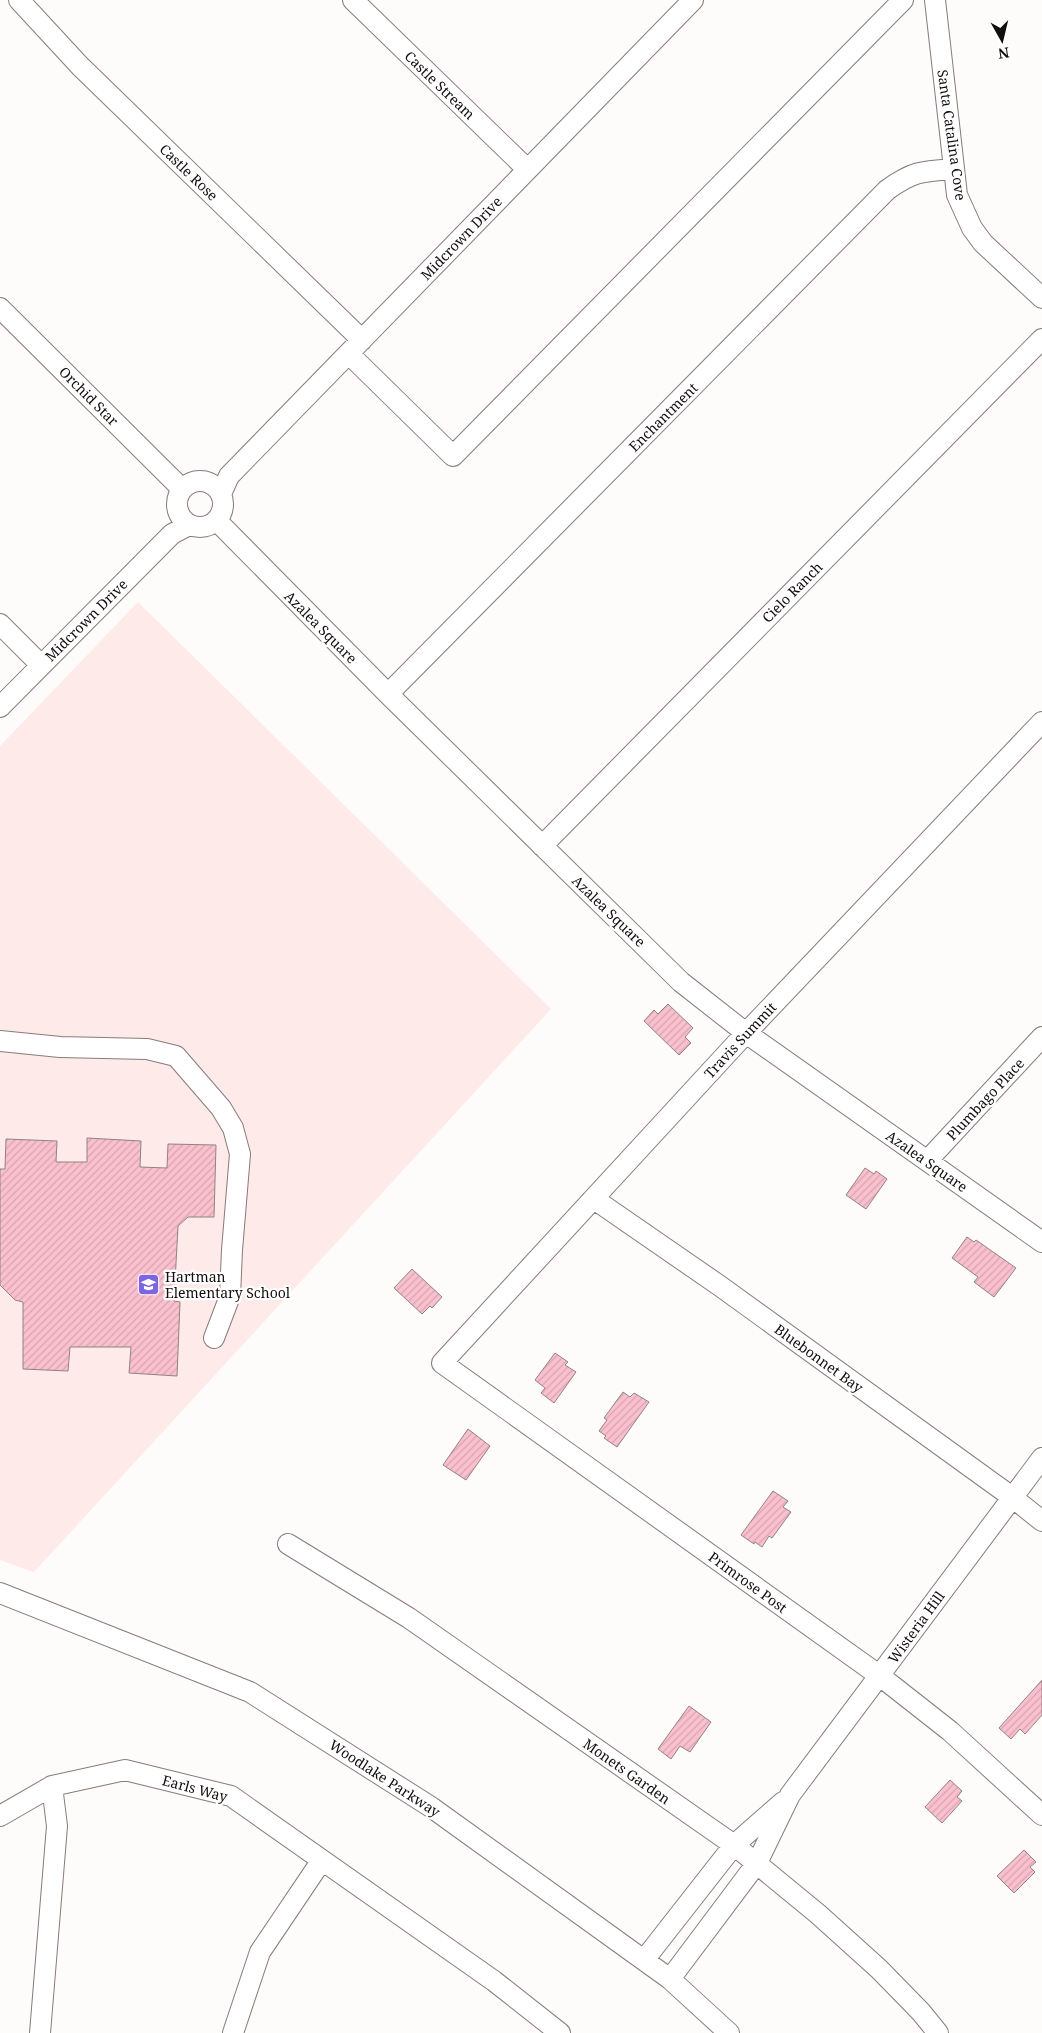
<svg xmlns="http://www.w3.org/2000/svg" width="1042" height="2033" viewBox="0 0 1042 2033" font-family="'Noto Serif',serif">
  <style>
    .built { fill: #feeae9 }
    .building { fill: url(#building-hatch); stroke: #908286 }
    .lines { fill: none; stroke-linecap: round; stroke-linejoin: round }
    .minor-casing { stroke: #897b7b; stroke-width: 22 }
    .minor { stroke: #fff; stroke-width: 20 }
    .labels { text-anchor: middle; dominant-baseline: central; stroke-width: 4.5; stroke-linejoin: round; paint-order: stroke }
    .street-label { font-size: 14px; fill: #130e0e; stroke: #fff }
    .poi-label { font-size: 14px; fill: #130e0e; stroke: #fff; text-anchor: start }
  </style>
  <defs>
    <pattern id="building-hatch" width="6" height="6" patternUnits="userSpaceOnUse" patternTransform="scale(1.25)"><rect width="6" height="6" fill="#fbc0ce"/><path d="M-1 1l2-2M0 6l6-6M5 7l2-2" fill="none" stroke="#d6a4b0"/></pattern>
  </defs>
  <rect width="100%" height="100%" fill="#fefbfb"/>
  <path class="built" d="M138,602L551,1009L34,1572L0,1560V746Z"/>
  <path class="building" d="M668,1004L693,1028L685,1037L691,1043L679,1055L644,1021L654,1010L658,1014Z
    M87,1138L141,1141L140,1167L167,1168L168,1144L216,1145L214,1217H188L178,1226L174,1301L180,1302L177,1376L129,1373L131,1347H70L68,1371L23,1369V1302L15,1300L0,1285V1169H5L6,1139L57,1141L56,1162H87Z
    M865,1168L874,1174L876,1171L887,1179L866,1209L846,1195Z
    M967,1237L974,1242L976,1240L1016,1268L994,1297L974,1282L978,1277L952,1258Z
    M412,1269L442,1297L432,1308L430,1306L422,1314L394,1288Z
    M555,1353L568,1362L565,1365L576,1372L554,1403L541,1393L545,1388L535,1380Z
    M623,1392L630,1397L634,1393L649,1402L617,1447L604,1438L606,1436L599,1431L607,1420L604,1418Z
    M468,1429L490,1446L466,1480L443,1465Z
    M773,1491L788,1501L783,1507L791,1512L772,1538L769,1536L762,1547L755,1542L754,1544L741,1535Z
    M1042,1680V1715L1025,1734L1020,1729L1011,1739L999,1728Z
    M689,1706L711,1722L690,1752L680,1746L671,1759L658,1749Z
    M950,1780L962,1791L957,1797L962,1801L942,1823L925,1807Z
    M1024,1850L1036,1862L1030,1867L1035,1872L1014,1893L997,1876Z"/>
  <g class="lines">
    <defs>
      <path id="minor" d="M19,0L80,66L362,340
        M353,0L527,169
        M935,0L957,195L972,228L983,243L1042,298
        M0,308L177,484
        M349,354L453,456L903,0
        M177 504a23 23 0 1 1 46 0a23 23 0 1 1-46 0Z
        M221,494L229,476L693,0
        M222,526L388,694L681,982L746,1033L1042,1242
        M0,624L41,665
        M388,694L887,190C913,171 923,171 954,169
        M0,707L172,534L189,525
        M1042,722L746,1033L442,1363L880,1676L950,1731L1042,1815
        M542,846L1042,339
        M0,1041L60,1047L147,1049L176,1056L221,1108L233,1128L240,1154L232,1250L230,1296L214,1338
        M927,1161L1042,1037
        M594,1199L720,1286L1012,1497L1042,1521
        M288,1544L409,1618L734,1845L818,1914L879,1969L921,2012L938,2033
        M0,1593L250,1692L431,1807L670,1979L729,2033
        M0,1816L52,1786L125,1770L231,1796L494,1981L560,2033
        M644,1960L734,1845L783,1802
        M670,1979L757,1863L790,1795L1042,1458
        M40,2033L57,1826L52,1786
        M233,2033L260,1952L322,1860"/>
    </defs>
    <use href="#minor" class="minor-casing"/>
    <use href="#minor" class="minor"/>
  </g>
  <defs>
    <symbol id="school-square" viewBox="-11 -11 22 22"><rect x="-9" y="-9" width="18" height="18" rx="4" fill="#7c65e0" stroke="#fff"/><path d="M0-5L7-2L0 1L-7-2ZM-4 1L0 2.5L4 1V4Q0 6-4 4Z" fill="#fff"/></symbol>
  </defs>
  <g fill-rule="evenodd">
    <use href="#school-square" x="136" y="1272" width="25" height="25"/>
  </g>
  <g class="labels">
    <g class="street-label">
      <text transform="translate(440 85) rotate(44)">Castle Stream</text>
      <text transform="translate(952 135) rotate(82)">Santa Catalina Cove</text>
      <text transform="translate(189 172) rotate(44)">Castle Rose</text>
      <text transform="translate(461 238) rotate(-46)">Midcrown Drive</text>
      <text transform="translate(89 396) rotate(45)">Orchid Star</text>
      <text transform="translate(663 417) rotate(-45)">Enchantment</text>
      <text transform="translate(792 592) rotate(-45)">Cielo Ranch</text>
      <text transform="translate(86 620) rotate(-45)">Midcrown Drive</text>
      <text transform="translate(321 627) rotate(45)">Azalea Square</text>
      <text transform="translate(609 911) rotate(44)">Azalea Square</text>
      <text transform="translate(740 1040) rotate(-47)">Travis Summit</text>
      <text transform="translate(985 1099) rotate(-47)">Plumbago Place</text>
      <text transform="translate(927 1161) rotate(35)">Azalea Square</text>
      <text transform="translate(819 1358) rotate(36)">Bluebonnet Bay</text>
      <text transform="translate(748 1582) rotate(36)">Primrose Post</text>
      <text transform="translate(916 1627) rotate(-54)">Wisteria Hill</text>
      <text transform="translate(627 1771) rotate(35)">Monets Garden</text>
      <text transform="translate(385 1778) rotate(33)">Woodlake Parkway</text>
      <text transform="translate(195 1788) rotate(15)">Earls Way</text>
    </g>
    <g class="poi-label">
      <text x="165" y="1276">Hartman<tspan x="165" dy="16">Elementary School</tspan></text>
    </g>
  </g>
  <g transform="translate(1002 40) rotate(172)" stroke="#ffffff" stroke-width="4" paint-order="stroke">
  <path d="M0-4L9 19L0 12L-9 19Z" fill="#130e0e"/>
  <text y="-8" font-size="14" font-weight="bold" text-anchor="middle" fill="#130e0e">N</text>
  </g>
</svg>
